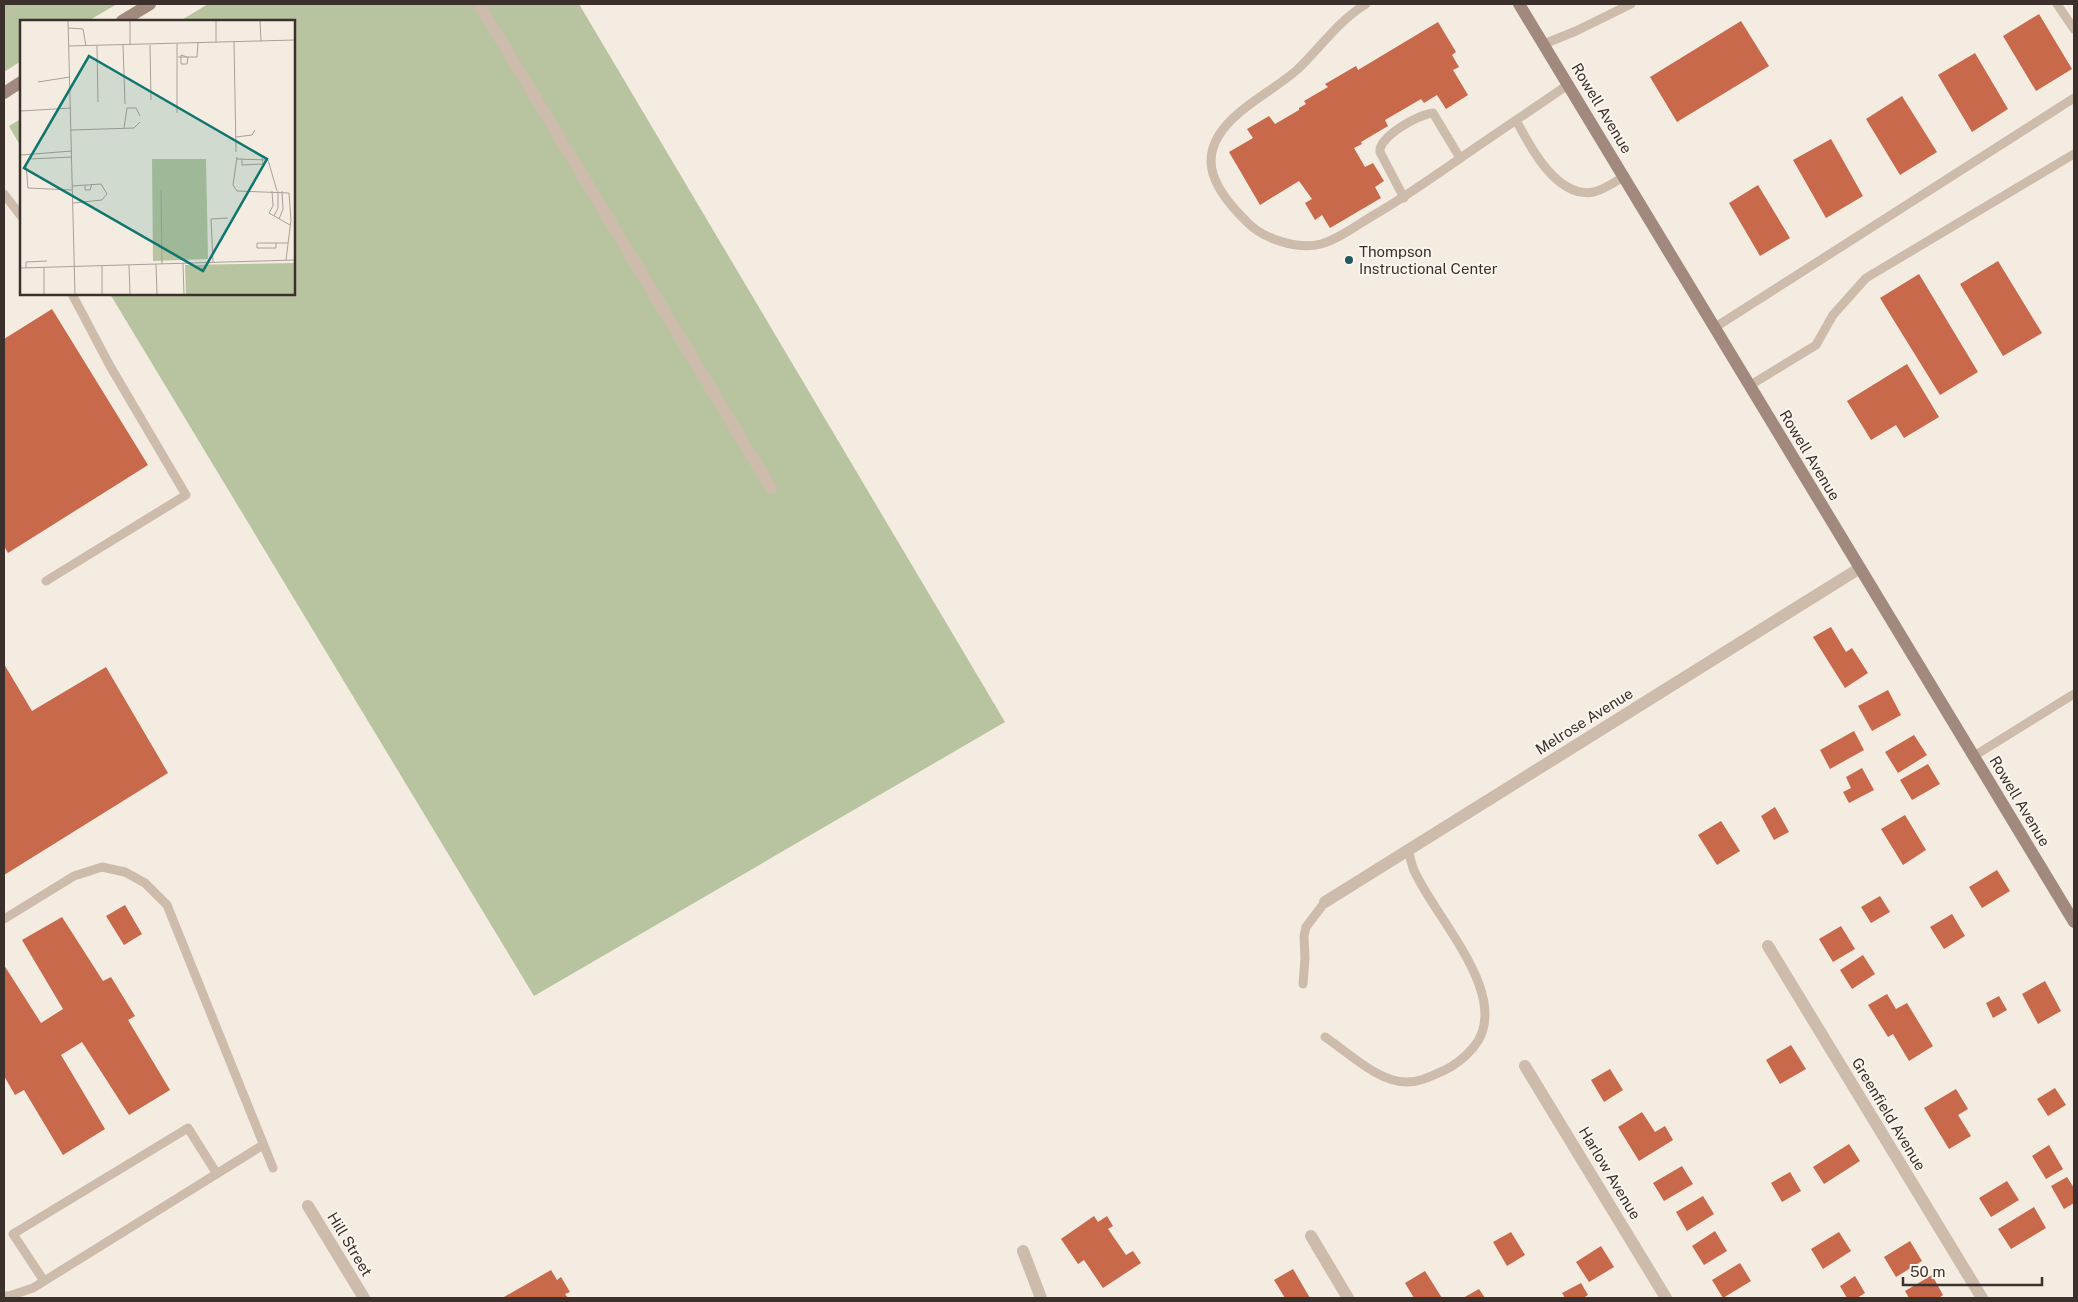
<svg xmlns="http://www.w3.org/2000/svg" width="2078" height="1302" viewBox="0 0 2078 1302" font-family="'Public Sans',sans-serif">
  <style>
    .green { fill: #b8c4a0 }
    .building { fill: #c8694b }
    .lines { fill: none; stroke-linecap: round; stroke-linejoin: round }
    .lane { stroke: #cdbbac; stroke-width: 9 }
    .street { stroke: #cdbbac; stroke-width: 12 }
    .secondary { stroke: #a18a7d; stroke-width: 12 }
    .poi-dot { fill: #1f5a5e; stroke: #fbf5ee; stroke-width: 2 }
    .labels { text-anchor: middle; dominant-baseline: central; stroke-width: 4; stroke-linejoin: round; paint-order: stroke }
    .street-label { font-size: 15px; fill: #3b302b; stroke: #fbf5ee }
    .poi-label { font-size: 15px; fill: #3b302b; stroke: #fbf5ee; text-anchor: start }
    .inset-road { fill: none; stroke: #aaa098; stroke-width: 1 }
    .view { fill: #0f766e; fill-opacity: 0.15; stroke: #0f766e; stroke-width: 2.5 }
    .inset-edge { fill: none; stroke: #3b302b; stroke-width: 2.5 }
  </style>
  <rect width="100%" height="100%" fill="#f4ebe1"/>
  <path class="green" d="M4,4H117L88,21H21V61L4,72Z
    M208,4H579L1005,722L534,996L110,294H294V21H180Z
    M21,119V147L9,126Z"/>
  <path class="building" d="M2039,14L2072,69L2036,91L2003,36Z
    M1741,21L1769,66L1677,122L1650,77Z
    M1438,22L1456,52L1452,55L1459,67L1453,70L1468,95L1446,109L1437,95L1424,103L1421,99L1385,120L1388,126L1361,142L1362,144L1354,148L1365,167L1373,163L1384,181L1375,187L1381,198L1330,228L1322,215L1315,220L1305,203L1312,199L1299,181L1260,205L1229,152L1253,138L1247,129L1269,116L1275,124L1299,110V108L1306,104L1304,101L1328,87L1325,84L1356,66L1358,70Z
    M1975,53L2008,109L1972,132L1938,75Z
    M1902,96L1937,152L1900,175L1866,119Z
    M1831,139L1863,196L1826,218L1793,160Z
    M1758,185L1790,238L1760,256L1729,203Z
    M1998,261L2042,333L2003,356L1960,284Z
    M1919,274L1978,372L1940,395L1880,298Z
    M52,309L148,465L8,553L4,546V339Z
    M1907,364L1939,417L1904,438L1896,425L1871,440L1847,401Z
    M1831,627L1846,652L1852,648L1868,673L1845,688L1813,637Z
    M4,664L32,711L106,667L168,773L4,875Z
    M1888,690L1901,715L1872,731L1858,706Z
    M1854,731L1864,750L1830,769L1820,750Z
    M1914,735L1927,755L1898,773L1885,752Z
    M1928,764L1940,784L1912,800L1900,780Z
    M1862,768L1874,790L1849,803L1843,792L1851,788L1846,777Z
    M1775,807L1789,832L1774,840L1761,816Z
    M1905,815L1926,850L1903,865L1881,829Z
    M1721,821L1740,851L1717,865L1698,835Z
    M1997,870L2010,891L1982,908L1969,887Z
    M1880,896L1890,912L1871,923L1861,907Z
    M125,905L142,934L124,945L106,916Z
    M1952,914L1965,936L1944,949L1930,927Z
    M62,917L103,981L111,977L135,1016L128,1020L170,1090L129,1115L82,1042L61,1055L105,1129L63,1155L24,1090L15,1095L4,1076V965L41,1023L63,1009L22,940Z
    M1841,926L1855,949L1833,962L1819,939Z
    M1863,955L1875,974L1852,989L1840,970Z
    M2045,981L2061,1011L2038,1024L2022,994Z
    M1887,994L1896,1009L1907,1003L1933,1046L1909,1061L1893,1034L1888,1037L1868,1005Z
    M1999,996L2007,1010L1993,1018L1986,1003Z
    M1791,1045L1806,1069L1780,1084L1766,1060Z
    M1610,1069L1623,1090L1604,1102L1591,1080Z
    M2055,1088L2066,1105L2048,1116L2037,1099Z
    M1956,1089L1968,1109L1958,1115L1971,1136L1949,1149L1924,1108Z
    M1642,1112L1655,1132L1665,1126L1673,1140L1639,1161L1618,1127Z
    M1849,1144L1860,1161L1824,1184L1813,1167Z
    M2049,1145L2063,1169L2046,1179L2032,1156Z
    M1682,1166L1693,1184L1664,1201L1653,1183Z
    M1790,1172L1801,1191L1782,1202L1771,1183Z
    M2067,1177L2074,1188V1203L2064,1209L2051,1186Z
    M2007,1181L2019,1200L1991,1217L1979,1198Z
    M1703,1196L1714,1214L1687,1231L1676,1212Z
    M2034,1207L2046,1228L2011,1249L1998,1229Z
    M1094,1216L1098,1222L1107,1216L1113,1226L1108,1229L1126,1255L1133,1251L1141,1263L1103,1288L1084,1260L1078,1264L1061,1239Z
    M1715,1231L1727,1251L1704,1265L1692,1246Z
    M1511,1232L1525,1255L1507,1266L1493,1242Z
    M1839,1232L1851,1251L1823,1269L1811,1249Z
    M1910,1241L1922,1261L1896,1277L1884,1257Z
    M1601,1246L1614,1267L1589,1282L1576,1262Z
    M1740,1263L1751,1281L1723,1298L1712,1280Z
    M1293,1269L1310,1298H1285L1274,1280Z
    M551,1270L557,1280L561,1277L570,1292L565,1294L568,1298H504V1297Z
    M1425,1271L1442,1298H1414L1405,1283Z
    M1932,1275L1943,1295L1939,1298H1909L1905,1291Z
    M1855,1276L1865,1293L1857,1298H1847L1840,1286Z
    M1581,1283L1588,1295L1583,1298H1565L1562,1293Z
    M1479,1289L1485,1298H1463Z"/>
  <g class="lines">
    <path class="lane" d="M1366,4C1338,21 1321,47 1298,69C1280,85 1259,96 1240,112C1193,151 1209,185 1247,222C1263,239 1298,250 1321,244C1339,239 1357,225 1374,215C1405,197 1433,177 1462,157C1498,132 1533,109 1569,84
      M2057,4L2074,29
      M1544,44L1576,31L1631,4
      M1516,120C1530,147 1557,199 1594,192C1605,189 1615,182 1625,176
      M4,194L21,216
      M1404,198L1380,152C1378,137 1419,114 1433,113L1460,158
      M1714,328L2074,98
      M1749,386L1816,345L1833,315L1866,278L2074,154
      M46,581L186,495L110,366L72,294
      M1974,756L2074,694
      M4,919L74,876L102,867L125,872L145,883L167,905L273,1168
      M1303,984L1305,958L1304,936L1306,927L1325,902
      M1325,1037C1348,1052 1379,1083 1407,1082C1420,1082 1431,1076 1443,1071C1454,1066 1465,1057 1473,1048C1516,998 1432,915 1413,868C1411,862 1410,856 1408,850
      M44,1281L13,1234L188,1128L217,1174
      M4,1296H9L33,1288L263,1145"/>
    <path class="street" d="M479,4L771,488
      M1325,902L1860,568
      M1768,946L1982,1298
      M1525,1066L1666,1298
      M308,1206L364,1298
      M1311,1236L1348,1298
      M1023,1251L1041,1298"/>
    <path class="secondary" d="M1519,4L2074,922
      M122,21L150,4
      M4,93L21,82"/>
  </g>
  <circle class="poi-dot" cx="1349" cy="260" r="5"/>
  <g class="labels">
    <g class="street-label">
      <text transform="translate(1602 108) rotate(59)">Rowell Avenue</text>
      <text transform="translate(1810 455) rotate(59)">Rowell Avenue</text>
      <text transform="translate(1584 721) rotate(-32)">Melrose Avenue</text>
      <text transform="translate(2020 801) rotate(59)">Rowell Avenue</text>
      <text transform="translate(1889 1114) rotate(59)">Greenfield Avenue</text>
      <text transform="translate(1610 1173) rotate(59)">Harlow Avenue</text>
      <text transform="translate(350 1244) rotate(59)">Hill Street</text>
    </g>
    <g class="poi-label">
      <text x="1359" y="251">Thompson<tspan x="1359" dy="17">Instructional Center</tspan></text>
    </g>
  </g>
  <g transform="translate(20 20)">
    <rect width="275" height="275" fill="#f4ebe1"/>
    <path d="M132,139H186L188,239L133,241ZM275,243V275H166L165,245Z" fill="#b8c4a0"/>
    <path class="inset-road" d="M48,0L55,275M196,0V23M240,0L241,21M49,8L63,9L66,26M214,22L216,132M103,25L105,84M110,25V0M130,25L131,80M49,26L275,20M77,26L78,82M158,37H177L178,23M167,37L161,35V44H167L168,37M18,62L50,57M1,91L51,88M157,93V24M104,108L107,88H116L120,96M51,110L114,108L120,102M216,117L232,115L235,110M1,135L52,131M52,137L9,139L6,145L8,168L52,170M217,137L213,165L217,171L269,173L271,200L266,240M217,139L248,140L257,171M222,139V145L243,144L242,138M65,165V170H70L72,164M52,166L81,164L87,174L82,180L53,183M141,170L142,244M252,171L253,186L249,193L270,205M254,196L258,188V171M259,199L263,189L262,171M256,223V228H237V223H268M193,242L191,199L208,198M163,243L164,275M136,244L137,275M109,245L110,275M82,246V275M0,248L275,240M6,248V242L27,241M24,248V275"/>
    <path class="view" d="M69,36L247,139L183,251L4,148Z"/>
    <rect width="275" height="275" class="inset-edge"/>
  </g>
  <rect width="2078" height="1302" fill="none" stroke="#3b302b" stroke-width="10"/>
  <path d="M1903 1277v8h139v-8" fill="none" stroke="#3b302b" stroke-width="2.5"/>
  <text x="1910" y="1277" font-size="15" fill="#3b302b" stroke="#fbf5ee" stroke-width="4" paint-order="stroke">50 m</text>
</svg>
